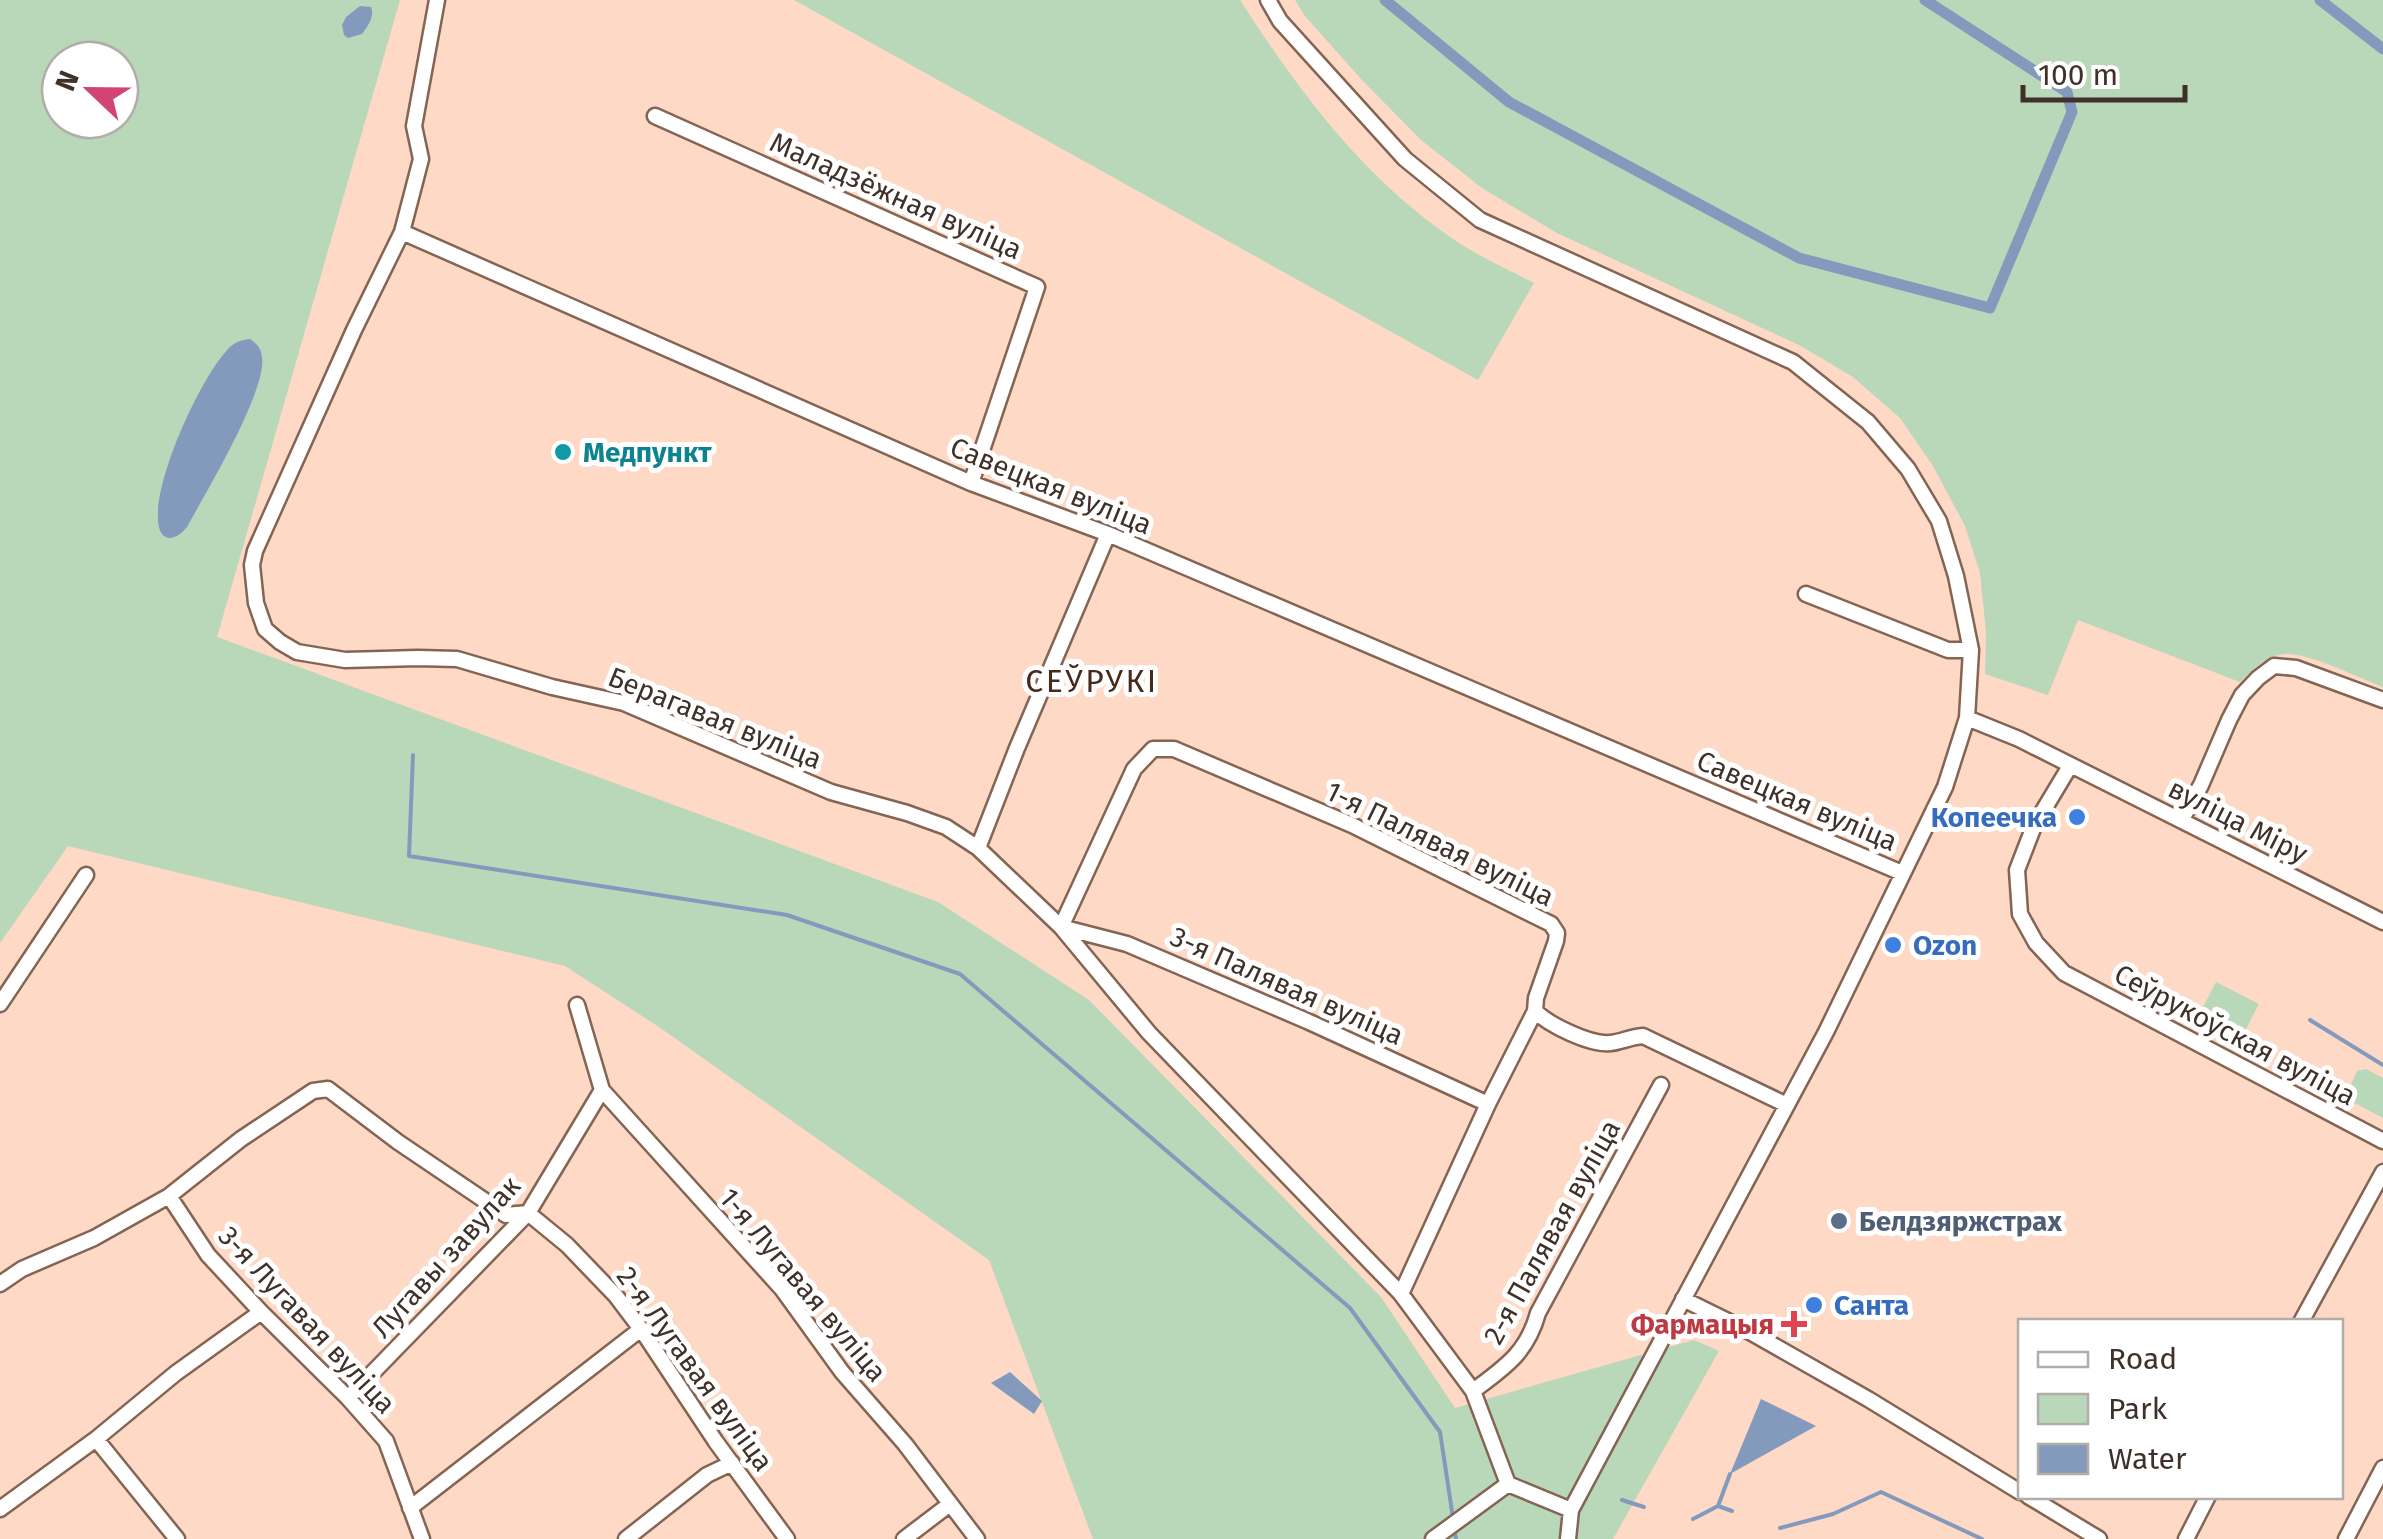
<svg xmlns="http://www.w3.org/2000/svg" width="2383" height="1539" viewBox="0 0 2383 1539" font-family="'Fira Sans',sans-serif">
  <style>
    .green { fill: #b9d7b9; fill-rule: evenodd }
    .water { fill: #839abd }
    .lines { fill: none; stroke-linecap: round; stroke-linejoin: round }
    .stream { stroke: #839abd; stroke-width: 4 }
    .canal { stroke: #839abd; stroke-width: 11 }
    .minor-casing { stroke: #846453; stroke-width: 19 }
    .minor { stroke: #fff; stroke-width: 14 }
    .culture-dot { fill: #0f9aa8; stroke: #fff; stroke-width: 4 }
    .shop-dot { fill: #3f7fe0; stroke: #fff; stroke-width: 4 }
    .service-dot { fill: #5c6f8a; stroke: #fff; stroke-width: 4 }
    .health-dot { fill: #e0444e; stroke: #fff; stroke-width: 4 }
    .labels { text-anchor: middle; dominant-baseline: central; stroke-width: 10; stroke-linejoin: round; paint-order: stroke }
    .street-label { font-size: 28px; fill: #3f3129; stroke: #fff }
    .culture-label { font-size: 28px; font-weight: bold; fill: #0d838f; stroke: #fff; text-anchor: start }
    .shop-label { font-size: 28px; font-weight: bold; fill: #366cbe; stroke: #fff; text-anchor: start }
    .service-label { font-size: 28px; font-weight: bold; fill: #4e5e75; stroke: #fff; text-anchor: start }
    .health-label { font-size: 28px; font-weight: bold; fill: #be3a42; stroke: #fff; text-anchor: end }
    .quarter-label { font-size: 32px; letter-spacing: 2.5px; fill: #462a1b; stroke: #fff }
  </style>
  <rect width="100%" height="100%" fill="#fdd9c6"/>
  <path class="green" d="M0,0H400L217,637L938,902L1089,1000L1381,1297L1455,1408L1694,1340L1719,1351L1613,1539H1093L989,1260L659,1027L565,966L68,846L0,943ZM60,60H120V120H60Z
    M794,0H1240C1297,89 1364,179 1453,239C1478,256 1507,269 1534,283L1478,380Z
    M1295,0H2383V687C2359,678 2310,653 2286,654C2268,654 2252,670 2240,682L2078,620L2048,695L1985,674L1986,632L1980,573L1965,526L1933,466L1900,418L1853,377L1799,345L1557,233L1482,188L1421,140L1361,79L1305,16Z
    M2216,982L2259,1004L2245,1031L2202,1009Z
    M2366,1069L2383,1078V1118L2349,1100L2347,1094L2357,1071Z"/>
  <path class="water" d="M360,6L371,7C375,17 367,27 362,34L348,38L344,35L342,25L346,17Z
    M250,339C257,344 261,348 262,357C267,391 205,494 187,527C174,543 159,542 158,520C155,478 200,378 229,348C235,342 241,340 250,339Z
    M1010,1372L1042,1401L1034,1414L991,1383Z
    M1761,1399L1816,1426L1730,1474Z"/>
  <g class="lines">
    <path class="stream" d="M413,755L409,856L787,915L960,974L1350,1308L1440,1432L1453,1518
      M2310,1020L2383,1065
      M1622,1500L1644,1507
      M1718,1506L1732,1511
      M1693,1519L1718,1506L1730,1474
      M1454,1527L1456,1539
      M1780,1528L1833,1514L1881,1492L1982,1539"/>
    <path class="canal" d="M1385,0L1509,102L1799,258L1990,308L2072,112L2067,92L1925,0
      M2320,0L2383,49"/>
    <defs>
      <path id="minor" d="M437,0L414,126L421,159L402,232L354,330L255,551L252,565L256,603L265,629L280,642L297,652L345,660L418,658L457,659L552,687L624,703L831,792L907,813L946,827L978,848L1061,927L1149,1033L1401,1294L1473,1391L1508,1484
        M1268,0L1280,21L1405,159L1480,220L1793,362L1868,422L1908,469L1939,521L1956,576L1971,650L1967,718L1945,787L1826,1032L1571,1510L1568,1539
        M655,116L1037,287L971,483
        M402,232L971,483L1108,534L1902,873
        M1806,594L1948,650H1971
        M1967,718L2019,739L2383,922
        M2070,766L2034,826L2017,870L2020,914L2036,943L2064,973L2383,1141
        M2182,819L2201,785L2229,720L2242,695L2258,678L2274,666L2296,668L2383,700
        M978,848L1017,748L1108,534
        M0,1004L86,875
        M577,1005L602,1090L782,1289L842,1372L905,1444L977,1539
        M1488,1104L1307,1021L1127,944L1061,927L1134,769L1153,749H1174L1352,825L1551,924L1557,933L1556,941L1536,998L1535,1011C1549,1025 1590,1045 1610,1043C1621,1042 1630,1037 1643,1036L1787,1105
        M169,1196L208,1255L261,1312L348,1398L386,1441L422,1539
        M0,1284L22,1269L94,1238L169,1196L241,1139L313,1091L328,1089L398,1142L506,1215L528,1213L567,1245L616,1296L641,1329L716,1442L787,1539
        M1401,1294L1488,1104L1535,1011
        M1683,1299L1750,1332L1868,1399L2020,1492
        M2301,1322L2383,1172
        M1473,1391C1505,1367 1527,1353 1538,1313L1661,1085
        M348,1398L528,1213L602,1090
        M96,1439L177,1539
        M2028,1496L2099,1539
        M410,1508L641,1329
        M0,1509L96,1439L176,1373L261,1312
        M626,1539L707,1475L732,1463
        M904,1539L950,1504
        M1433,1539L1508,1484L1571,1510
        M2186,1539L2208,1496
        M2346,1539L2383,1468"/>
    </defs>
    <use href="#minor" class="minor-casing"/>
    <use href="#minor" class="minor"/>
  </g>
  <circle class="culture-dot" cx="563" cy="452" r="10"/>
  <g class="shop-dot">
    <circle cx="2077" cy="817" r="10"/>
    <circle cx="1893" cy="945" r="10"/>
    <circle cx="1814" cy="1305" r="10"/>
  </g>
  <circle class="service-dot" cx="1839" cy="1221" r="10"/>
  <path class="health-dot" d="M1789 1309h10v10h10v10h-10v10h-10v-10h-10v-10h10z"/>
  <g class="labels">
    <g class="street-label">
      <text transform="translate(896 196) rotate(24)">Маладзёжная вуліца</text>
      <text transform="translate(1051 486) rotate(22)">Савецкая вуліца</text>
      <text transform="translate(715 718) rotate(22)">Берагавая вуліца</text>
      <text transform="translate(1797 801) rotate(23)">Савецкая вуліца</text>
      <text transform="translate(2238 821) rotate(27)">вуліца Міру</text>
      <text transform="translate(1440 844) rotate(26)">1-я Палявая вуліца</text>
      <text transform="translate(1287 986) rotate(24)">3-я Палявая вуліца</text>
      <text transform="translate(2235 1035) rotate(28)">Сеўрукоўская вуліца</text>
      <text transform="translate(1552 1232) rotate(-61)">2-я Палявая вуліца</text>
      <text transform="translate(446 1257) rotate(-48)">Лугавы завулак</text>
      <text transform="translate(803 1285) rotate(50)">1-я Лугавая вуліца</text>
      <text transform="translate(307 1320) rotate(47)">3-я Лугавая вуліца</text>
      <text transform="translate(695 1369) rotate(54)">2-я Лугавая вуліца</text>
    </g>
    <g class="culture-label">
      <text x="583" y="452">Медпункт</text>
    </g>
    <g class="shop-label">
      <text x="2057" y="817" text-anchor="end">Копеечка</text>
      <text x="1913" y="945">Ozon</text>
      <text x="1834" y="1305">Санта</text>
    </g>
    <g class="service-label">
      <text x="1859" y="1221">Белдзяржстрах</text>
    </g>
    <g class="health-label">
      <text x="1774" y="1324">Фармацыя</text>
    </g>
    <g class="quarter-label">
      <text x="1092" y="681">СЕЎРУКІ</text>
    </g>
  </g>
  <rect x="2018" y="1319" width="325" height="180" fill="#ffffff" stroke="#b2ada9" stroke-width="2.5"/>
  <rect x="2038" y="1352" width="50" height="15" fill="#ffffff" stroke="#b2ada9" stroke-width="2.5"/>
  <text x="2108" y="1369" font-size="30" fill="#3f3129">Road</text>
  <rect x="2038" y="1394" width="50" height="30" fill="#b9d7b9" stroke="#b2ada9" stroke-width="2.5"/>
  <text x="2108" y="1419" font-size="30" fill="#3f3129">Park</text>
  <rect x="2038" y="1444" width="50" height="30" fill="#839abd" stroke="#b2ada9" stroke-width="2.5"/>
  <text x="2108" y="1469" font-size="30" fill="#3f3129">Water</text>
  <g transform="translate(90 90) rotate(292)"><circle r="48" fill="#ffffff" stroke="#b2ada9" stroke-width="2.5"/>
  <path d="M0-8L18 38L0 25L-18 38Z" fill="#d14474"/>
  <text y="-15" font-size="28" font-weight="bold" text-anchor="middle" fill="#3f3129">N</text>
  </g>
  <path d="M2023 85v15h162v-15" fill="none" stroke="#3f3129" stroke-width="5"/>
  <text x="2038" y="85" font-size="30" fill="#3f3129" stroke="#ffffff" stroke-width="8" paint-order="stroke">100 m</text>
</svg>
